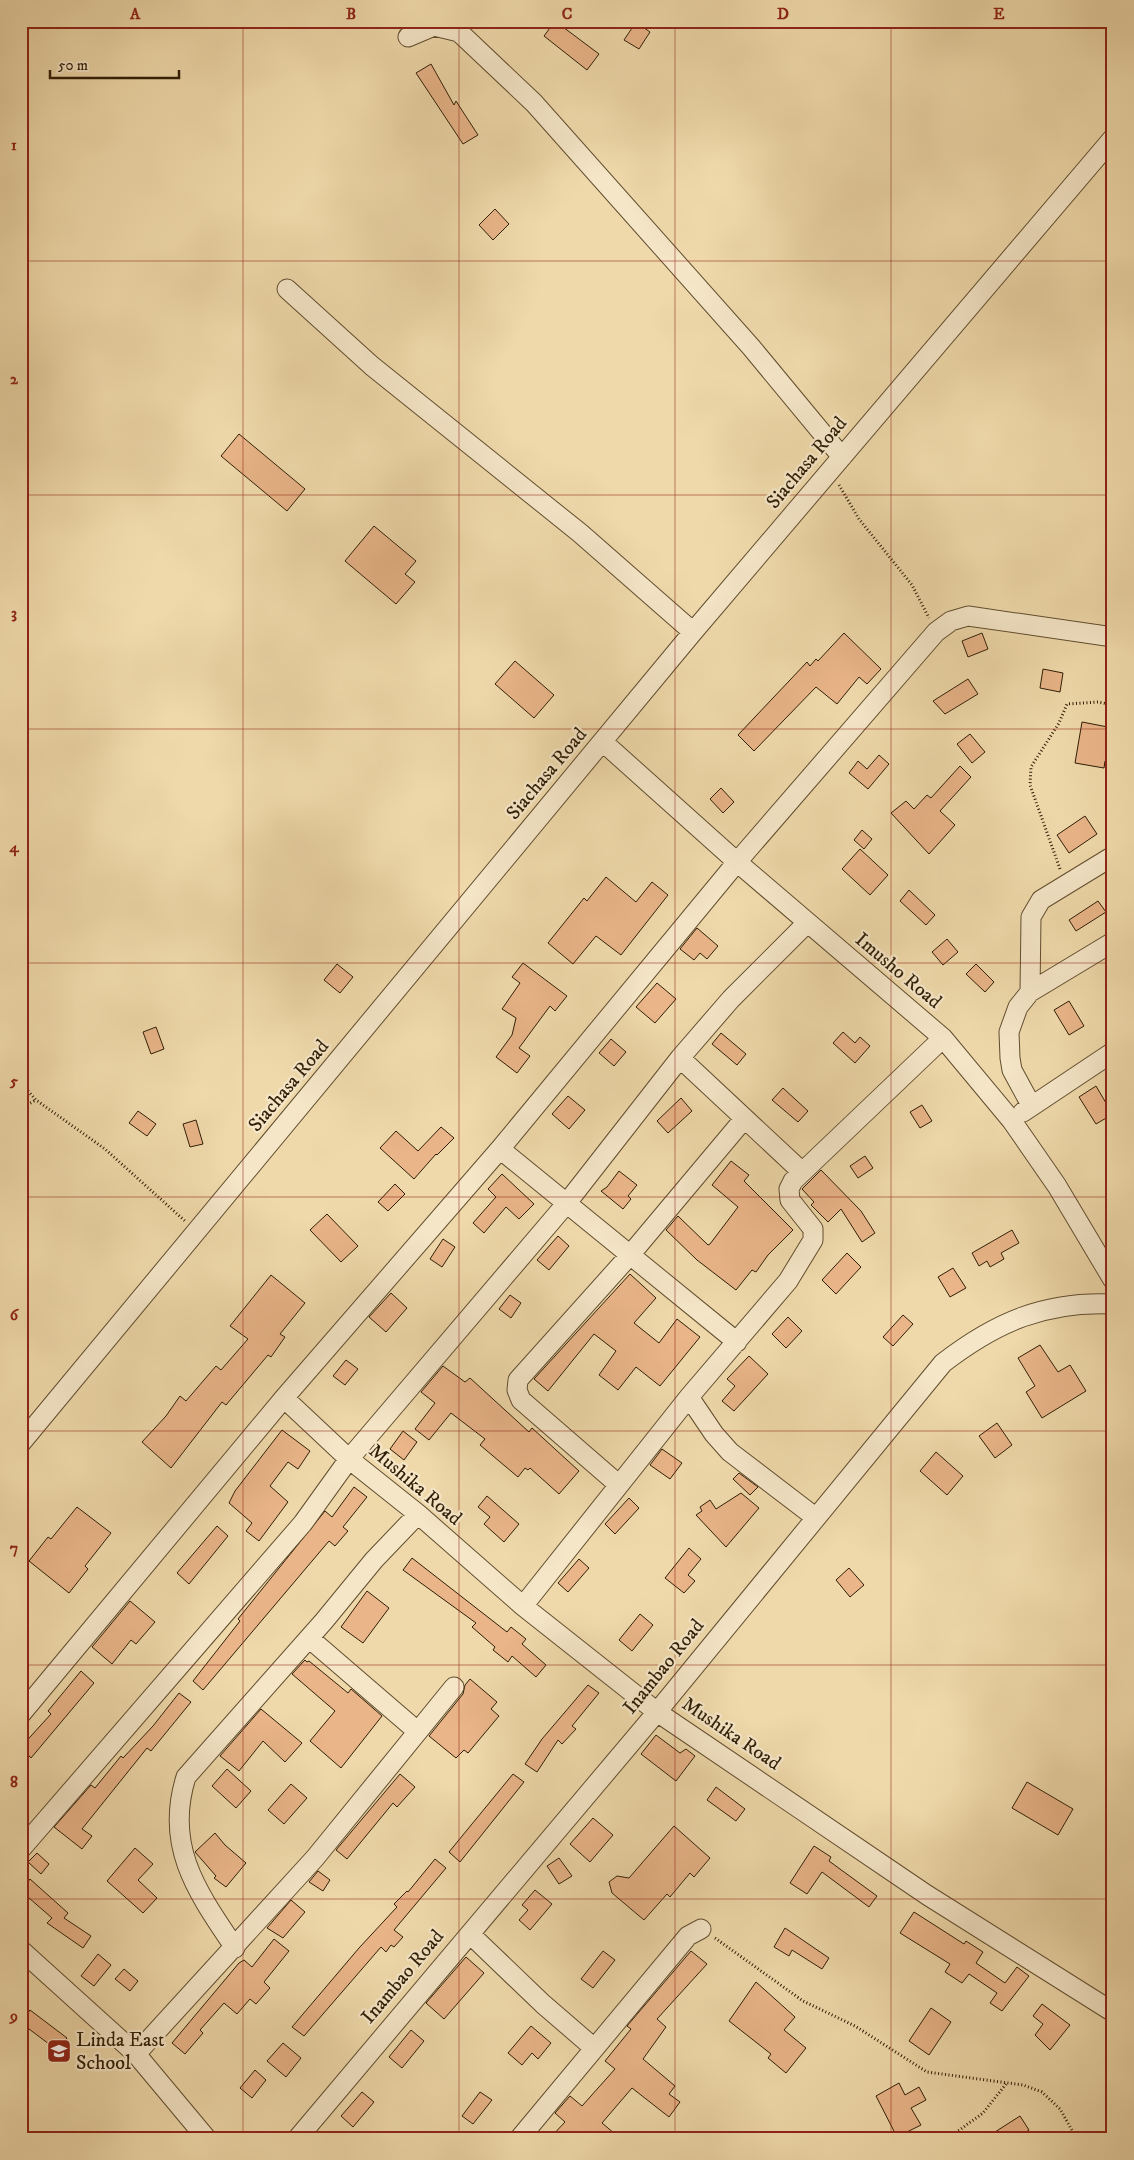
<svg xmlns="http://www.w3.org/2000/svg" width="1134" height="2160" viewBox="0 0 1134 2160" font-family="'IM FELL DW Pica',serif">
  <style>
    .building { fill: #e9b589; stroke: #301e06 }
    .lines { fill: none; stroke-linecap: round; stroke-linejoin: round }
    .street-casing { stroke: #604d2f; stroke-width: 21 }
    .path { stroke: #301e06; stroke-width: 3; stroke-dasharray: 1 2.5; stroke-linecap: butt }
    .street { stroke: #f5e6c8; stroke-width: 19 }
    .grid { fill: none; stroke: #8f2418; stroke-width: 1; stroke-opacity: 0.55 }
    .labels { text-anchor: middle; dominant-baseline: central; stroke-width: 4.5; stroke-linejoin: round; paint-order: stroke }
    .street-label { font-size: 20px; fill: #301e06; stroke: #f5e6c8 }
    .poi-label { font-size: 20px; fill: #301e06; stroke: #f5e6c8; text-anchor: start }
    .neatline { fill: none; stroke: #8f2418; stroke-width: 2 }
    .grid-label { font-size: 16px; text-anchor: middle; font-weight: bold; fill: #8f2418 }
  </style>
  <rect width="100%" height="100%" fill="#efd9aa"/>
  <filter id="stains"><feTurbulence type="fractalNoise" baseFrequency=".004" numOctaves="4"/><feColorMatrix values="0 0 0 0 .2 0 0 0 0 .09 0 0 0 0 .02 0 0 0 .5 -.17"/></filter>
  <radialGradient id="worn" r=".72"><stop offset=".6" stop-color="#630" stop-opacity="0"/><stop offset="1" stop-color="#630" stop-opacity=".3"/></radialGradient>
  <path class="building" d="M555,21L599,54L587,70L544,36Z
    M636,22L650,32L639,49L624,40Z
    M431,64L454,105L456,101L478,135L463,144L416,73Z
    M495,209L509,224L493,240L479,225Z
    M239,434L305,489L287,511L221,456Z
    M374,526L416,561L405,574L415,582L396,604L345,561Z
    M844,633L881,669L867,684L859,677L837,704L816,687L754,751L738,735L807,662L810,666L816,659L818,661Z
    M982,633L988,649L968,657L962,641Z
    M515,661L554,695L534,718L495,684Z
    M1043,669L1063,673L1060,692L1040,688Z
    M968,679L978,694L945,714L933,701Z
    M1082,722L1113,728V762L1105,761L1104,768L1075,763Z
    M970,734L985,752L972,763L957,744Z
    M879,755L889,764L868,789L849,773L858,761L867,769Z
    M960,766L971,777L940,811L955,825L929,854L891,813L906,801L914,809L927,795L931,798Z
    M721,788L734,802L723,813L710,799Z
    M1085,816L1097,834L1069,853L1057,835Z
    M862,830L872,839L864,849L854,840Z
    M860,849L888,875L870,895L842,869Z
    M606,877L636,902L652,882L668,895L621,955L596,936L573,964L548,943L584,898L587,901Z
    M909,890L935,915L926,925L900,901Z
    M1098,901L1106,912L1076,931L1069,920Z
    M697,928L718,946L707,959L700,953L694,960L680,949Z
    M947,939L958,952L943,965L932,952Z
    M523,963L567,996L555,1011L550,1006L519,1048L530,1056L517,1073L496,1057L512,1035L516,1018L502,1009L520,983L512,977Z
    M337,964L353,977L340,993L324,980Z
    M976,964L994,982L985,992L966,974Z
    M657,983L676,999L655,1023L636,1007Z
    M1069,1001L1084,1026L1069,1035L1054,1010Z
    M156,1027L164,1049L151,1054L143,1032Z
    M843,1032L855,1043L860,1037L870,1046L855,1063L833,1043Z
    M721,1033L746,1054L737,1065L712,1044Z
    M611,1039L626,1052L614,1066L599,1053Z
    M1096,1086L1106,1103L1113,1098V1114L1096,1124L1079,1097Z
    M783,1088L808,1111L798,1122L772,1100Z
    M568,1096L585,1110L569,1129L552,1114Z
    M681,1098L692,1111L668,1133L657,1121Z
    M922,1105L932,1121L920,1128L910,1112Z
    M138,1111L156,1124L147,1136L129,1123Z
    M196,1120L203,1144L190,1147L183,1124Z
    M441,1127L454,1138L437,1155L436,1154L414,1179L380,1148L396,1131L418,1151Z
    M865,1156L873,1168L858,1178L850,1166Z
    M731,1161L749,1175L744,1181L793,1230L768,1255L756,1272L752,1270L736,1290L697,1260L666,1230L678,1216L708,1245L710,1244L738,1207L712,1185Z
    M821,1170L861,1211L875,1233L862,1242L841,1209L828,1222L811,1205L814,1202L802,1189Z
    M619,1171L637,1185L628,1196L631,1199L623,1209L601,1191L607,1187Z
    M502,1174L534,1204L519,1219L506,1207L484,1233L473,1223L496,1197L488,1189Z
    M395,1184L405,1194L388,1211L378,1202Z
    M327,1214L358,1246L341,1262L310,1230Z
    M1012,1230L1019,1243L1001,1253L1004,1259L990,1267L987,1261L979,1266L972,1253Z
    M558,1236L569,1246L549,1270L537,1260Z
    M443,1239L455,1247L442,1267L430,1259Z
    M847,1253L861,1267L836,1294L822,1280Z
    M953,1268L966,1288L950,1297L938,1277Z
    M630,1274L656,1298L634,1323L659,1343L677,1319L700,1337L660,1386L636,1367L618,1390L599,1375L616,1351L594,1334L548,1391L534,1379Z
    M271,1275L305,1303L280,1334L285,1337L271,1357L268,1355L226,1405L222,1402L171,1468L142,1442L166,1416L180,1396L186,1401L216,1366L221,1370L248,1339L230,1326Z
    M391,1293L407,1308L386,1332L369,1317Z
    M510,1295L521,1303L511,1318L499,1309Z
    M903,1315L913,1324L893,1346L883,1337Z
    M788,1317L802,1331L786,1348L772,1334Z
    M1040,1345L1058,1372L1070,1365L1086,1391L1042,1418L1026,1392L1035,1386L1018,1358Z
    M749,1356L768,1374L734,1411L722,1401L735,1386L727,1379Z
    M346,1360L358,1369L345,1385L333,1376Z
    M443,1366L465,1382L470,1378L529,1432L532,1428L579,1471L559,1494L530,1468L528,1470L525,1468L518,1477L480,1445L485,1439L451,1413L429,1440L415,1429L435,1403L421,1392Z
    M997,1423L1012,1445L995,1458L979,1436Z
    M282,1430L310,1451L298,1469L288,1462L270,1486L288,1502L259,1541L246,1531L252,1523L229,1503L235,1491Z
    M403,1431L417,1442L404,1460L390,1449Z
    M662,1449L682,1463L670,1479L650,1465Z
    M936,1452L963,1476L947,1495L920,1471Z
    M739,1473L758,1487L750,1495L733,1479Z
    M354,1487L367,1497L343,1527L348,1531L335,1546L329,1541L203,1690L193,1681L240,1621L238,1619L325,1511L332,1517Z
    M741,1493L759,1508L726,1547L696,1515L702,1511L700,1507L710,1500L716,1509Z
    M487,1496L519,1524L504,1542L484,1524L490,1517L478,1507Z
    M629,1498L639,1508L615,1534L605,1524Z
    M77,1507L111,1533L85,1566L88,1569L69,1593L29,1561L48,1537L51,1539Z
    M217,1526L228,1536L189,1584L177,1573Z
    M689,1548L701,1559L688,1575L695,1581L684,1593L665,1578Z
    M412,1558L507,1632L511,1627L526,1639L522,1644L546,1665L536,1677L512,1656L508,1662L493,1650L495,1647L472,1627L476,1623L403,1570Z
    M579,1559L589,1568L568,1592L558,1583Z
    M849,1568L864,1585L850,1597L836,1580Z
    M367,1591L389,1608L363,1643L341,1627Z
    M130,1601L155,1622L136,1644L131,1640L112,1664L92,1647Z
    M640,1614L653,1625L632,1651L619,1640Z
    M305,1660L307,1662L309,1661L348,1693L351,1689L382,1716L341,1768L310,1741L335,1711L292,1674Z
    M81,1671L94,1683L31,1758L21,1747L51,1714L48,1711Z
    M470,1679L497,1702L491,1709L499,1716L468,1753L464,1750L456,1758L429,1736L463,1694L465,1685Z
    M588,1685L599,1693L572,1726L576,1729L562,1744L558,1740L537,1772L525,1764L542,1739Z
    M179,1693L191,1702L151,1751L147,1748L82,1829L92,1836L82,1849L54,1827L91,1785L95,1788L121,1756L123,1758L153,1726Z
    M261,1709L302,1743L285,1762L263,1741L239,1771L220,1756Z
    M656,1735L680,1753L686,1749L695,1756L676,1781L641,1754Z
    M227,1769L251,1791L236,1808L212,1786Z
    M400,1774L415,1787L397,1807L393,1803L347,1859L336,1850Z
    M513,1774L524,1782L460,1862L449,1852Z
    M1027,1782L1073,1809L1058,1835L1012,1808Z
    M291,1784L307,1798L284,1824L268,1810Z
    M716,1787L745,1809L736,1821L707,1800Z
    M593,1818L613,1835L590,1862L570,1844Z
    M674,1826L710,1858L694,1877L690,1873L670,1897L667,1894L644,1920L612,1893L609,1882L617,1876L629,1878Z
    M215,1833L225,1845L246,1863L226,1887L214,1878L216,1876L195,1852Z
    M814,1846L831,1857L829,1861L877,1896L869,1907L822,1872L807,1894L790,1883Z
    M135,1848L153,1864L138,1880L157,1898L143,1913L107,1881Z
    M37,1853L49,1864L41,1874L28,1862Z
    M559,1858L572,1876L559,1884L547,1866Z
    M435,1859L446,1868L394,1930L403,1937L394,1947L391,1945L386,1952L381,1947L304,2036L292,2027L359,1948L397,1907L394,1904L407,1891L408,1892Z
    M318,1871L330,1880L323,1891L309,1882Z
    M30,1879L68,1913L64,1918L91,1936L83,1948L47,1923L52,1918L21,1891Z
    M535,1890L552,1904L530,1930L519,1920L528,1910L522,1905Z
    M291,1900L305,1912L283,1938L267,1928Z
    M914,1912L964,1944L966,1941L983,1952L976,1963L1005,1983L1017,1967L1029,1976L1002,2011L990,2003L997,1993L969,1974L962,1983L945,1972L950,1964L900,1933Z
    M785,1928L829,1958L822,1969L792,1950L789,1956L774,1947Z
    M274,1939L289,1951L264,1982L270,1988L256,2004L250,1999L237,2014L224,2003L200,2030L203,2033L185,2054L172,2043L239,1963L244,1960L252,1967Z
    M603,1951L615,1960L593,1988L581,1979Z
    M691,1951L707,1964L657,2019L666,2027L643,2059L675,2086L669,2094L680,2102L669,2117L632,2088L602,2123L621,2139H549L565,2122L555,2113L570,2096L582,2106L615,2069L605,2061L631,2029L627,2026Z
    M98,1954L111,1965L94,1986L81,1976Z
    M466,1957L484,1973L444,2019L426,2003Z
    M124,1969L138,1981L130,1991L115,1979Z
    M756,1982L795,2017L784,2030L806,2048L786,2073L768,2058L771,2054L729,2021Z
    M1042,2004L1070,2025L1050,2050L1035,2035L1043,2024L1033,2016Z
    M931,2008L951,2022L929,2055L909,2041Z
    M30,2010L67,2038L57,2050L21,2023Z
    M531,2026L551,2043L538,2059L532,2053L522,2065L508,2053Z
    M411,2030L424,2041L402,2068L389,2057Z
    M283,2043L301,2058L286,2077L267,2061Z
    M255,2070L266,2080L252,2098L240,2088Z
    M899,2083L905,2095L919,2087L926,2100L911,2108L921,2125L897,2137L876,2096Z
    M362,2092L374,2102L353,2127L341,2116Z
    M480,2092L492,2100L473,2124L462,2116Z
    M1020,2116L1029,2130L1015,2139H984Z"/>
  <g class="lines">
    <defs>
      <path id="street" d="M408,37L434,26L459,32L534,103L751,347L842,457
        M287,289L372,366L580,533L693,632
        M603,742L737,862L943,1038L1012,1121L1057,1186L1113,1280
        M1030,992L1031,917L1041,900L1113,856
        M680,1058L801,1171
        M1031,1105L1012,1070L1010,1058L1009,1032L1018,1007L1030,992L1113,942
        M1023,1112L1113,1052
        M500,1149L737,1342
        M689,1397L714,1434L730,1452L815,1517
        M284,1398L349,1459L418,1514L523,1606L657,1712L927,1895L1113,2012
        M21,1443L693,632L1113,138
        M619,1485L521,1400L517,1390L518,1380L630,1255L744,1119
        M523,1606L689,1397L788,1281L813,1240V1229L790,1200L789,1189L793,1181L943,1038
        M309,1638L417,1731
        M21,1714L284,1398L500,1149L737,862L936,632L951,621L968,616L1113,637
        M21,1849L303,1523L349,1459L566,1204L680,1058L731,999L807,923
        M470,1934L543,2004L594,2048
        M235,1948C198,1893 164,1847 186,1777L324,1621L374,1560L418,1514
        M21,1950L136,2054L207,2139
        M136,2054L315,1858L454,1687
        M297,2139L657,1712L943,1363C996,1322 1045,1301 1113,1304
        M519,2139L688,1936L701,1929"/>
    </defs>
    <use href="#street" class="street-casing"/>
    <path class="path" d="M839,485L859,519L912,585L929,618
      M1060,869L1030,785L1031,767L1059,723L1067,704L1098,702L1113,705
      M21,1083L36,1100L105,1149L185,1221
      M21,1108L36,1100
      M715,1938L803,2001L855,2026L927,2072L1023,2085L1042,2092L1060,2109L1077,2139
      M947,2139L983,2113L1006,2084"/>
    <use href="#street" class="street"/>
  </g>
  <path class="grid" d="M243,21V2139M459,21V2139M675,21V2139M891,21V2139M21,261H1113M21,495H1113M21,729H1113M21,963H1113M21,1197H1113M21,1431H1113M21,1665H1113M21,1899H1113"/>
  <defs>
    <symbol id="school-square" viewBox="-11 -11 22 22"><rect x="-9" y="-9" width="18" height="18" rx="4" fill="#8f2418" stroke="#f5e6c8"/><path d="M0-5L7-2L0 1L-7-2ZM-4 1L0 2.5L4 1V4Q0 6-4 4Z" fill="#fff"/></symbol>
  </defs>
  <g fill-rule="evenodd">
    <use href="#school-square" x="45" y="2037" width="28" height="28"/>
  </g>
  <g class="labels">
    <g class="street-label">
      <text transform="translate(807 463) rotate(-50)">Siachasa Road</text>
      <text transform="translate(547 774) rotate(-50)">Siachasa Road</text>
      <text transform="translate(898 971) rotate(40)">Imusho Road</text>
      <text transform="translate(289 1086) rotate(-50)">Siachasa Road</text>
      <text transform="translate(415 1485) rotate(40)">Mushika Road</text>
      <text transform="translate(664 1667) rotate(-51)">Inambao Road</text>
      <text transform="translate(731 1734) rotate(34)">Mushika Road</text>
      <text transform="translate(403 1977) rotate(-50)">Inambao Road</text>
    </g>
    <g class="poi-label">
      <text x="76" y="2040">Linda East<tspan x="76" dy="23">School</tspan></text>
    </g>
  </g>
  <rect width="1134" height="2160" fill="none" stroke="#efd9aa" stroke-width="55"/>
  <path d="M50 70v8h129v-8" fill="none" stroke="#301e06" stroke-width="2.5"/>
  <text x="58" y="70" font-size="15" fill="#301e06" stroke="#f5e6c8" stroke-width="4" paint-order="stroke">50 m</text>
  <rect x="28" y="28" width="1078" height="2104" class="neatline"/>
  <g class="grid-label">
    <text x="135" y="19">A</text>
    <text x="351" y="19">B</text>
    <text x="567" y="19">C</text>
    <text x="783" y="19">D</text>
    <text x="999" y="19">E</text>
    <text x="14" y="150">1</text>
    <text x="14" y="384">2</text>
    <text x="14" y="618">3</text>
    <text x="14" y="852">4</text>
    <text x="14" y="1086">5</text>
    <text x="14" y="1320">6</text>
    <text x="14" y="1553">7</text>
    <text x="14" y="1787">8</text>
    <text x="14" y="2021">9</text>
  </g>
  <rect width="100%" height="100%" filter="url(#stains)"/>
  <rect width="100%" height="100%" fill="url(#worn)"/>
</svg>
